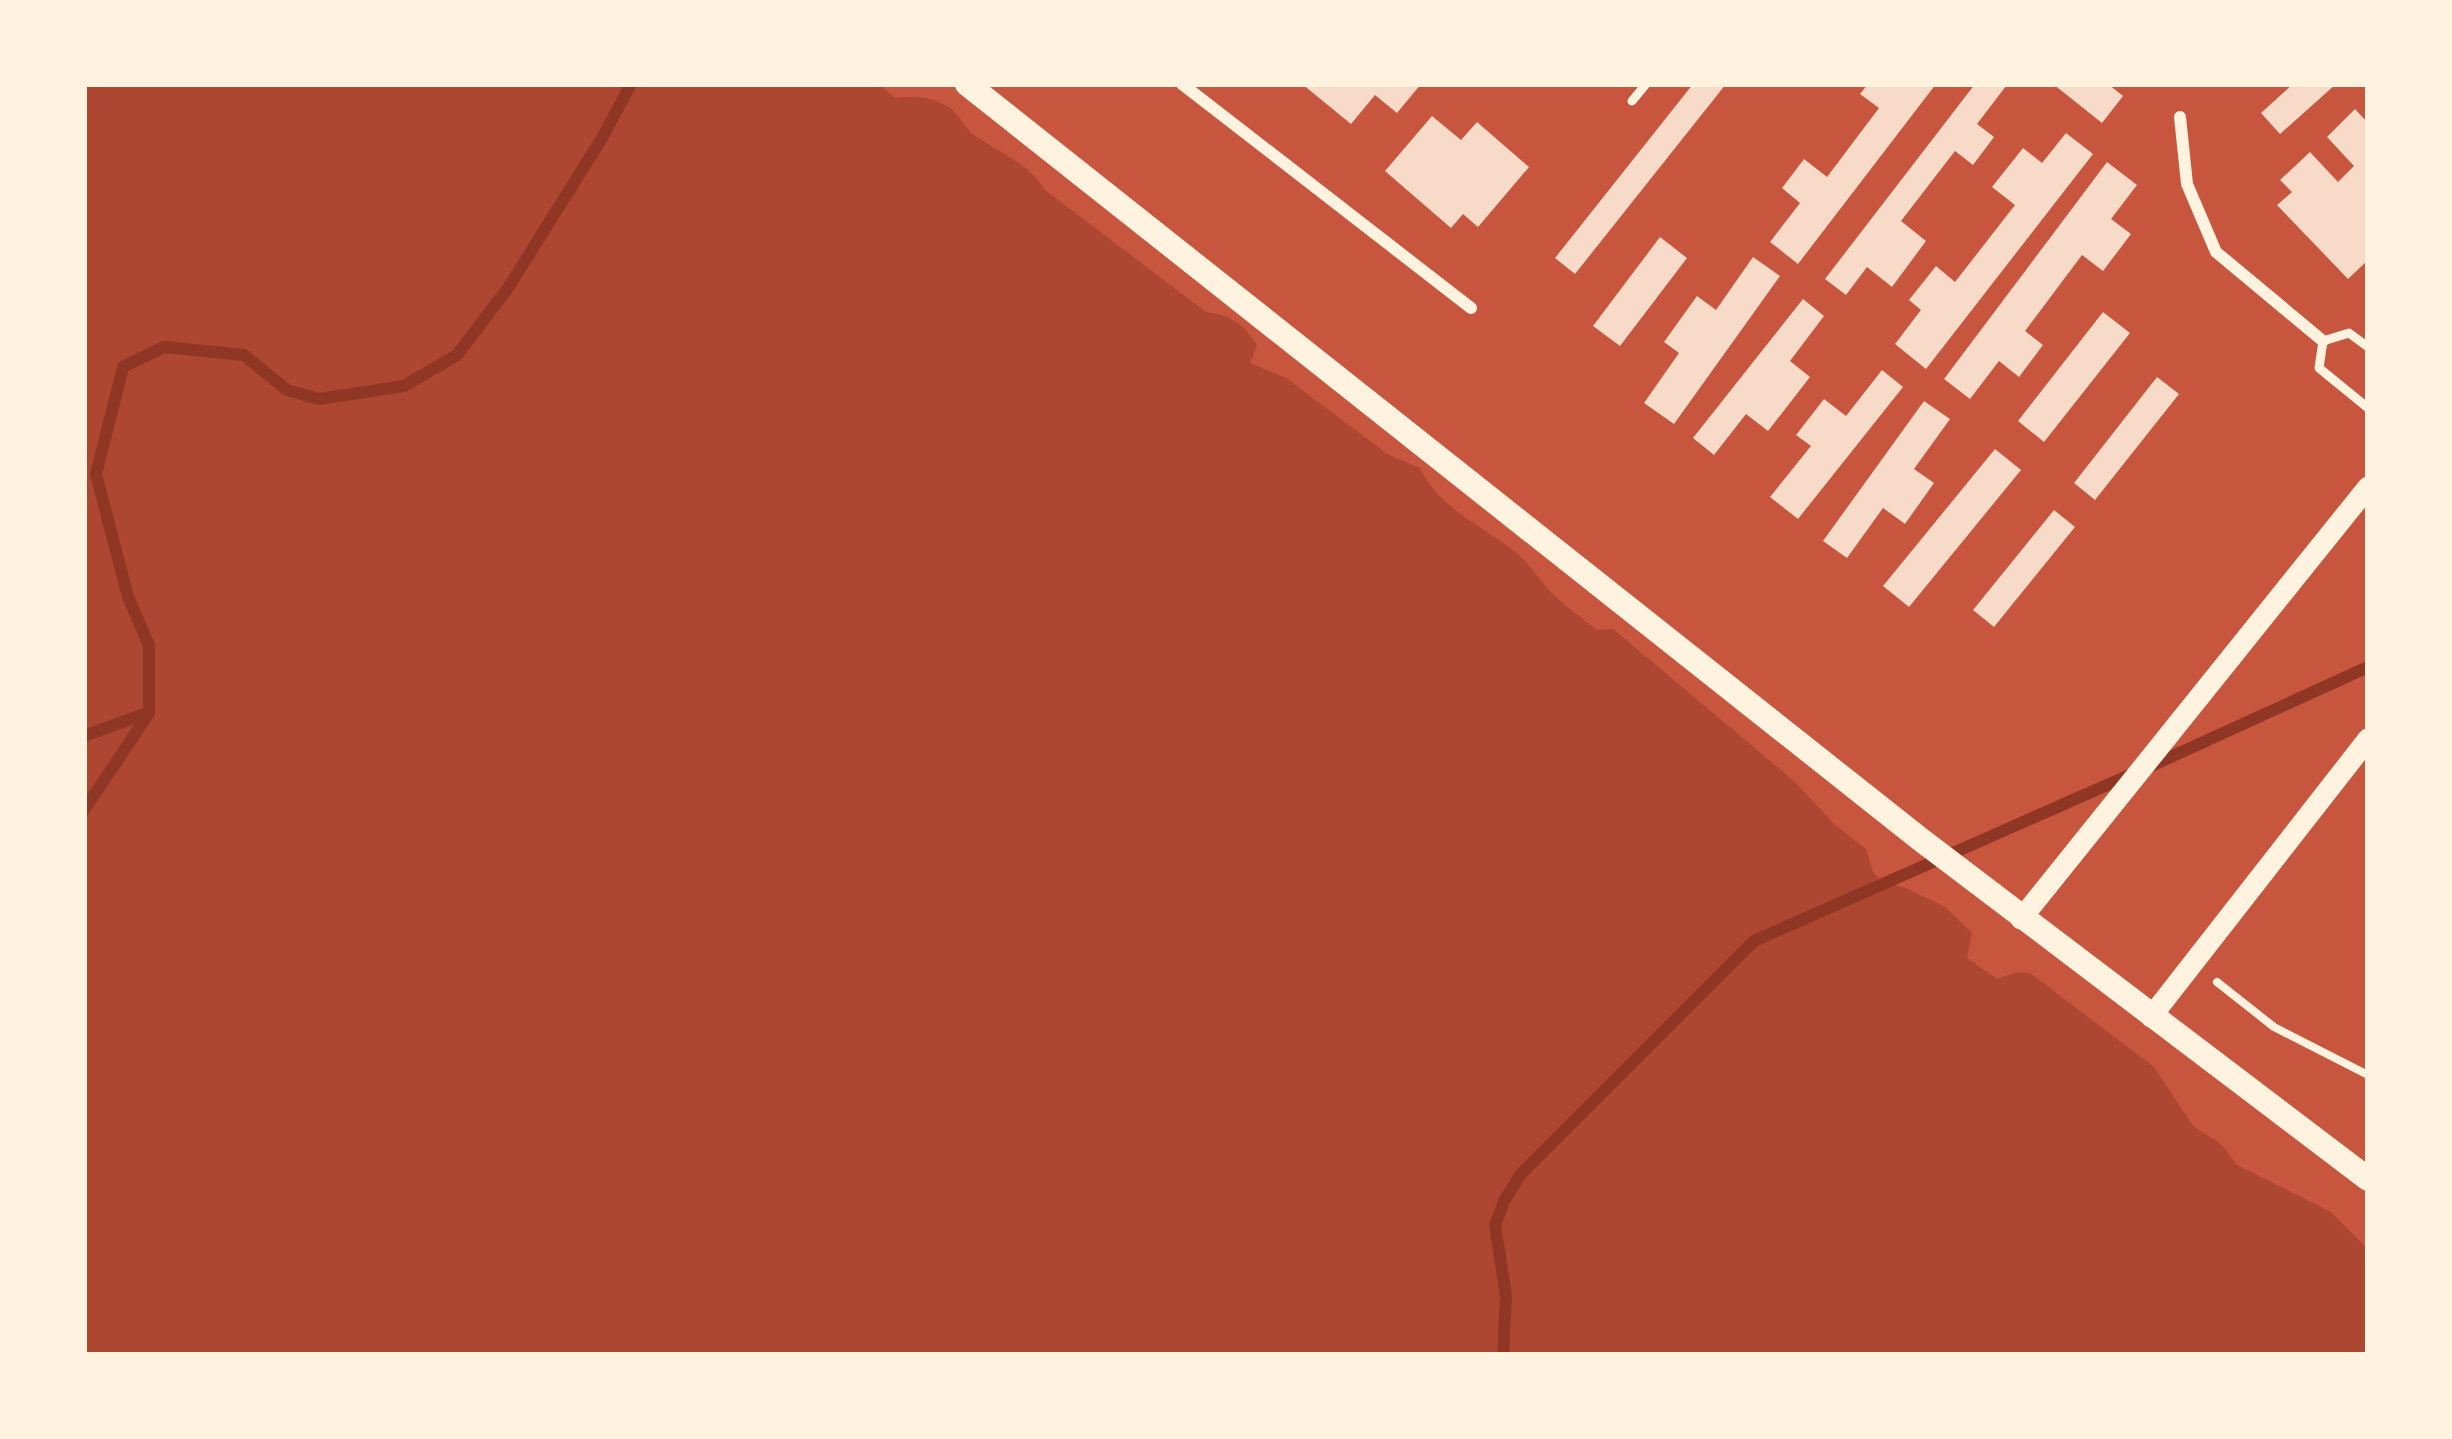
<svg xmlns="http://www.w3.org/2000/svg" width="2452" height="1439" viewBox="0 0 2452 1439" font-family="'Source Sans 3',sans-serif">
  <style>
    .green { fill: #ae4732 }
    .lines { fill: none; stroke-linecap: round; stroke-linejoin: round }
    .stream { stroke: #8f3625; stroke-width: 12 }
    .building { fill: #f7dbc8 }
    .path { stroke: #fff3e0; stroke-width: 8 }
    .service { stroke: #fff3e0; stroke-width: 9 }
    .minor { stroke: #fff3e0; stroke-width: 12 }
    .tertiary { stroke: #fff3e0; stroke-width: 21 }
    .secondary { stroke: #fff3e0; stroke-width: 24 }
  </style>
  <rect width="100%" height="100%" fill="#c8553d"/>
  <path class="green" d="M84,84H880L895,98C912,96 927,96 943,104C959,111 963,128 977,137C1003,155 1027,162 1045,190L1206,312C1231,315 1243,324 1257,345L1250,363L1286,378L1389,455L1420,468C1441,513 1488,526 1523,559C1534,570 1542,584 1554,595C1567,608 1583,619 1597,630L1613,629L1794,781L1835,825L1866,849L1873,872L1882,882L1906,888L1945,907L1972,933L1967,958L1997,979L2017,972L2030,973L2154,1067L2193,1126L2221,1144L2237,1165L2331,1212L2368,1249V1355H84Z"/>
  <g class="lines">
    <path class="stream" d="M84,736L147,713
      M2151,766L2368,667
      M84,810L149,713V645L128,597L96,474L123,367L164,347L244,355L287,390L319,399L404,386L457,355L508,288L602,138L631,84
      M1503,1355L1506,1296L1495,1225L1504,1201L1521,1174L1754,941L2132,774"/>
  </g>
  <path class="building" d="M1302,84H1421L1397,113L1375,95L1351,124Z
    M1693,84H1726L1575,274L1555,258Z
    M1868,84H1936L1798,264L1770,242L1800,203L1782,188L1804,159L1827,177L1879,108L1860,94Z
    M1975,84L2006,86L1977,124L1994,137L1973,165L1955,151L1901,221L1926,241L1892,287L1867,267L1846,295L1825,279Z
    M2053,84H2108L2123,96L2102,123Z
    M2293,84H2336L2280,134L2261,113Z
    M2355,109L2368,123V260L2348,279L2277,205L2292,192L2280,180L2310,152L2338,182L2354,166L2327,137Z
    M1432,116L1461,140L1477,122L1529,167L1478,227L1463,214L1451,228L1385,171Z
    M2066,133L2093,154L1926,369L1895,344L1921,310L1909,300L1936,266L1955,282L2015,205L1992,187L2023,148L2042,163Z
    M2107,162L2137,185L2111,219L2131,234L2103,271L2082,255L2025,331L2043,345L2019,377L1999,361L1970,399L1944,379Z
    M1660,237L1687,258L1620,346L1593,326Z
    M1753,257L1780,276L1674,424L1644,403L1679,353L1664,342L1697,296L1716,310Z
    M1803,299L1824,316L1790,361L1810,377L1768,431L1746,414L1714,455L1693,438Z
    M2103,312L2130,333L2044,442L2018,421Z
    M1882,370L1903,387L1798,519L1770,497L1811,446L1796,435L1824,399L1846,416Z
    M2157,377L2179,394L2095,500L2074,483Z
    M1924,401L1950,419L1914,469L1934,483L1905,524L1883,508L1847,558L1823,541Z
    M1995,449L2021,470L1909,607L1883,586Z
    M2054,510L2075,527L1994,627L1973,610Z"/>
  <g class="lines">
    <path class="path" d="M2217,982L2274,1027L2368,1075"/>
    <path class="service" d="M1632,101L1646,84
      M2368,347L2349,333L2323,341L2319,368L2368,408"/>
    <path class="minor" d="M1182,84L1471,308
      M2180,117L2187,184L2216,252L2323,341"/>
    <path class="tertiary" d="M2021,919L2368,487
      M2151,1017L2368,739"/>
    <path class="secondary" d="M967,84L1920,839L2368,1179"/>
  </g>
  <rect width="2452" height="1439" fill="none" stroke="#fff3e0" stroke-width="174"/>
</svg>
